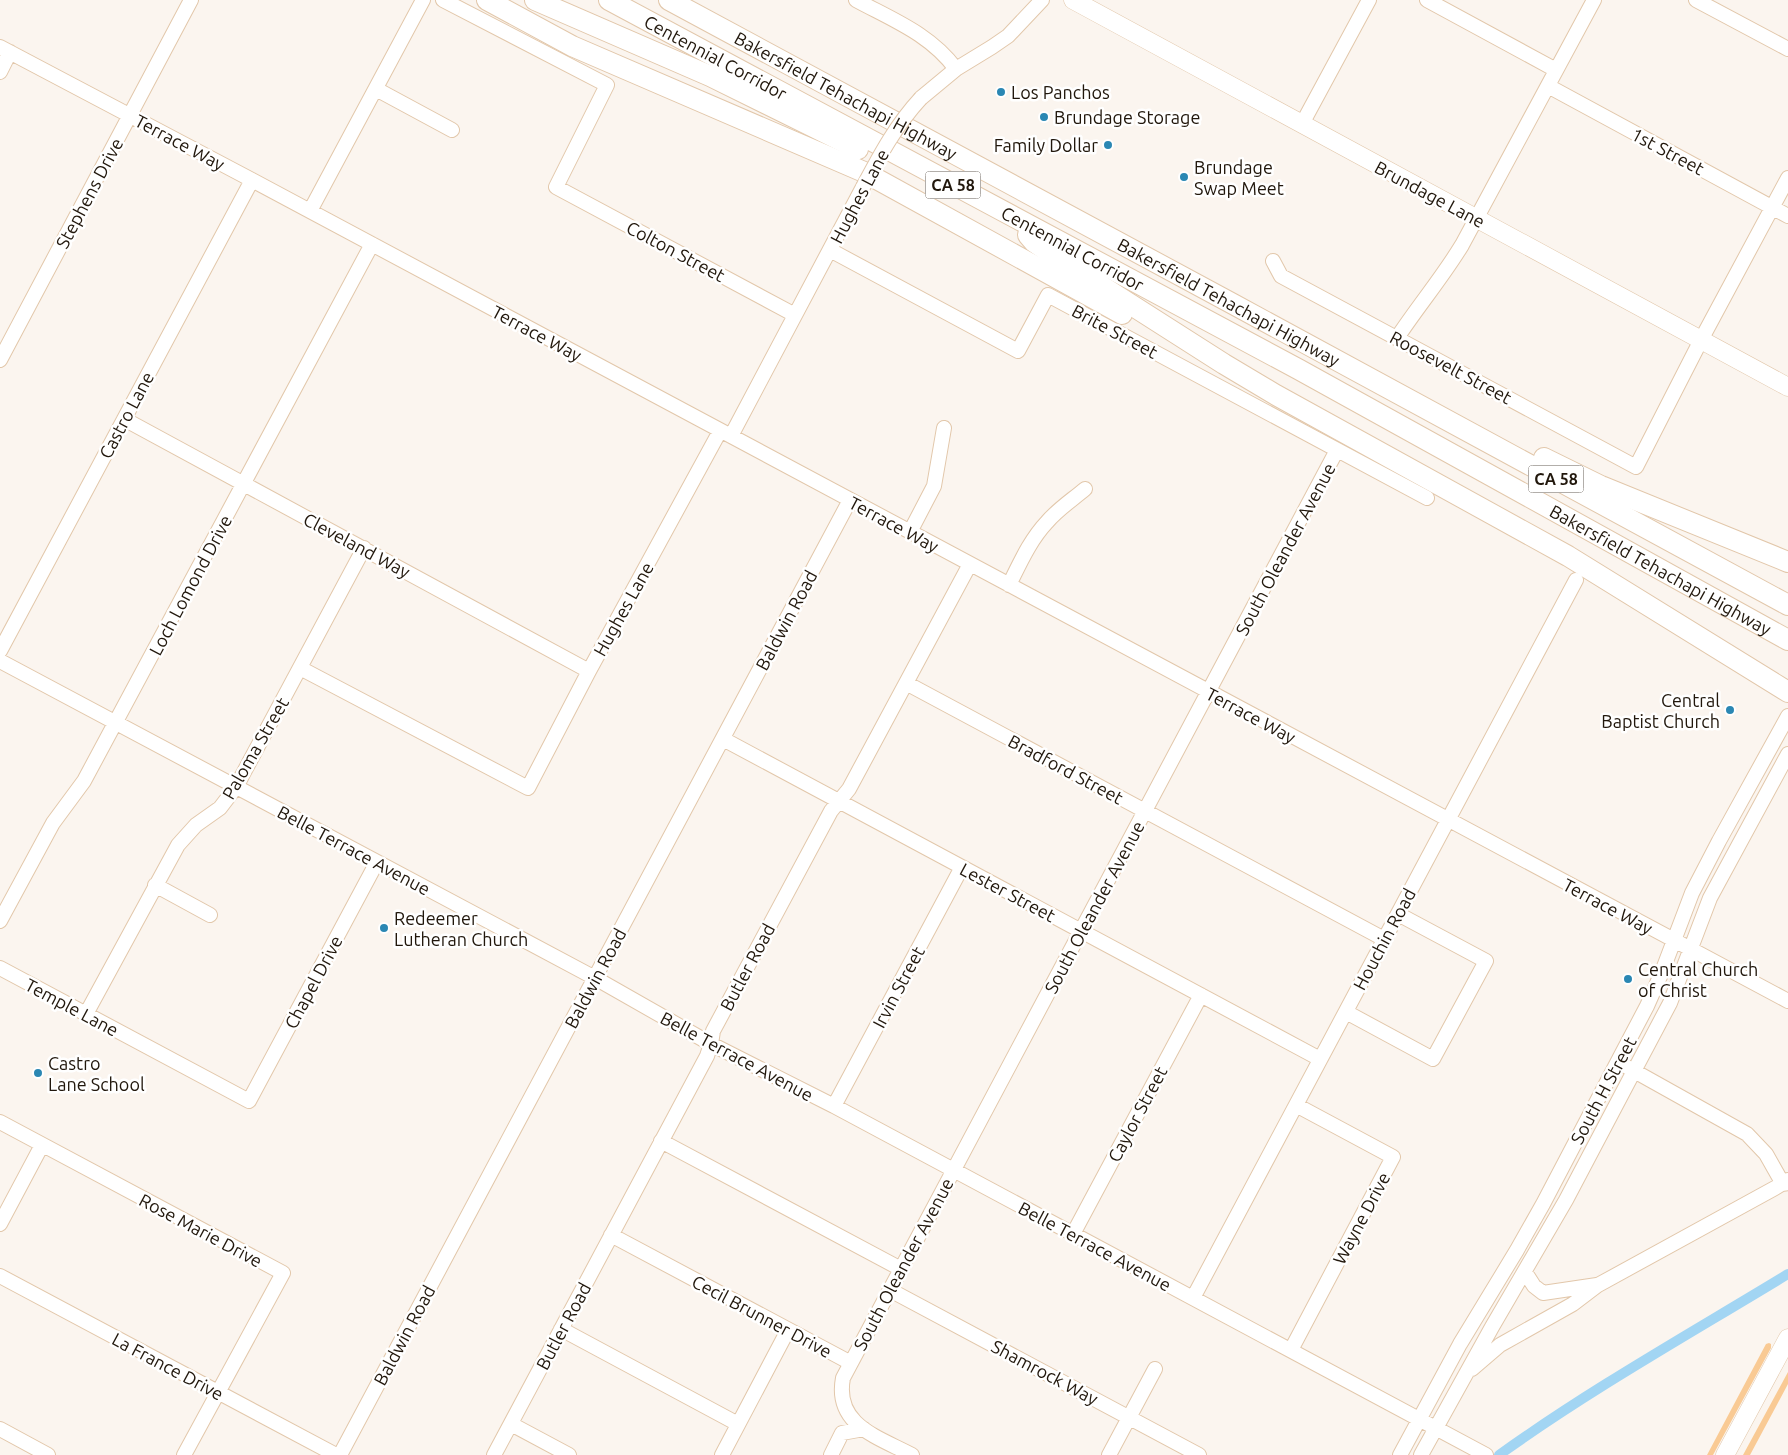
<svg xmlns="http://www.w3.org/2000/svg" width="1788" height="1455" viewBox="0 0 1788 1455" font-family="Ubuntu,sans-serif">
  <style>
    .green { fill: #f9ca94 }
    .lines { fill: none; stroke-linecap: round; stroke-linejoin: round }
    .canal { stroke: #a2d5f3; stroke-width: 10 }
    .minor-casing { stroke: #e2c7aa; stroke-width: 16 }
    .major-casing { stroke: #e2c7aa; stroke-width: 19 }
    .highway-casing { stroke: #e2c7aa; stroke-width: 22 }
    .minor { stroke: #fff; stroke-width: 14 }
    .major { stroke: #fff; stroke-width: 18 }
    .highway { stroke: #fff; stroke-width: 20 }
    .minor-bridge-casing { stroke: #e2c7aa; stroke-width: 16; stroke-linecap: butt }
    .minor-bridge { stroke: #fff; stroke-width: 14 }
    .poi-dot { fill: #2a87b3; stroke: #fff; stroke-width: 2 }
    .labels { text-anchor: middle; dominant-baseline: central; stroke-width: 5; stroke-linejoin: round; paint-order: stroke }
    .shield { fill: #fff; stroke: #645d55; stroke-width: 1 }
    .shield-label { font-size: 16px; font-weight: bold; fill: #21170c }
    .street-label { font-size: 18px; fill: #21170c; stroke: #fff }
    .poi-label { font-size: 18px; fill: #21170c; stroke: #fff; text-anchor: start }
  </style>
  <rect width="100%" height="100%" fill="#fbf5ef"/>
  <path class="green" d="M1769,1343L1771,1344V1348L1713,1455H1707L1766,1344Z
    M1788,1372V1384L1750,1455H1743Z"/>
  <g class="lines">
    <path class="canal" d="M1499,1455C1591,1389 1691,1333 1788,1274"/>
    <defs>
      <path id="minor" d="M443,0L607,85L556,187L795,315
        M856,0C893,20 930,34 956,69
        M1427,0L1556,70
        M1696,0L1788,49
        M0,47L252,180L1788,1001
        M0,72L10,52
        M1548,86L1788,216
        M376,89L452,130
        M921,98L956,69L992,47L1008,36L1042,0
        M1302,124L1369,0
        M310,211L423,0
        M830,250L1018,351L1048,295L1427,498
        M1273,261L1281,276L1636,467L1701,340L1788,178
        M1397,338C1418,306 1442,278 1462,245L1594,0
        M0,360L191,0
        M124,419L589,671
        M731,436L863,187
        M910,532L934,486L944,428
        M1009,585C1020,563 1030,540 1047,522C1058,509 1072,500 1085,489
        M0,651L252,180
        M0,661L595,978L711,1044L834,1106L1486,1455
        M300,668L528,788L589,671L720,431
        M906,683L1384,939
        M723,739L1320,1059
        M155,885L210,915
        M0,921L53,823L84,781L372,244
        M0,968L249,1101L377,862
        M1346,1012L1433,1059L1486,961L1398,914
        M86,1014L178,845L196,825L220,808L236,787L364,548
        M1627,1067L1747,1134L1766,1154L1783,1184L1788,1183
        M834,1106L962,867
        M0,1122L283,1273L184,1455
        M661,1141L901,1269
        M0,1224L42,1145
        M1073,1234L1201,995
        M611,1235L851,1363
        M1525,1272L1534,1286L1543,1293L1597,1285
        M0,1276L336,1455
        M890,1290L1199,1455
        M1193,1298L1576,580
        M561,1329L738,1424
        M1291,1350L1393,1157L1296,1105
        M1472,1369L1500,1345L1573,1304L1598,1285L1775,1188L1788,1180
        M511,1424L569,1455
        M0,1429L48,1455
        M340,1455L850,500
        M494,1455L707,1056L711,1044L713,1031L831,811L849,789L970,564
        M722,1455L788,1330
        M831,1455L842,1433L864,1429
        M912,1455C878,1437 834,1425 843,1378L1337,450
        M1109,1455L1155,1369
        M1400,1455L1460,1344L1517,1250L1543,1204L1617,1063L1647,1006L1662,972L1692,893L1719,841L1788,716
        M1421,1455L1492,1327L1566,1200L1634,1071L1670,1003L1710,898L1788,754"/>
      <path id="major" d="M1073,0L1788,387
        M1725,1455L1788,1338"/>
      <g id="highway">
        <path d="M487,0L572,46L864,172L1122,314"/>
        <path d="M535,0L710,76L858,149"/>
        <path id="s1" d="M609,0L1298,369L1788,640"/>
        <path id="s2" d="M669,0L1233,304L1788,605"/>
        <path d="M1028,235L1034,242L1050,253L1224,364L1276,395L1568,556L1788,692"/>
        <path d="M1544,458L1601,486L1788,562"/>
      </g>
    </defs>
    <use href="#minor" class="minor-casing"/>
    <use href="#major" class="major-casing"/>
    <use href="#highway" class="highway-casing"/>
    <use href="#minor" class="minor"/>
    <use href="#major" class="major"/>
    <use href="#highway" class="highway"/>
    <defs>
      <path id="minor-bridge" d="M863,187C880,155 896,125 921,98"/>
    </defs>
    <use href="#minor-bridge" class="minor-bridge-casing"/>
    <use href="#minor-bridge" class="minor-bridge"/>
  </g>
  <g class="poi-dot">
    <circle cx="1001" cy="92" r="5"/>
    <circle cx="1044" cy="117" r="5"/>
    <circle cx="1108" cy="145" r="5"/>
    <circle cx="1184" cy="177" r="5"/>
    <circle cx="1730" cy="710" r="5"/>
    <circle cx="384" cy="928" r="5"/>
    <circle cx="1628" cy="979" r="5"/>
    <circle cx="38" cy="1073" r="5"/>
  </g>
  <g class="labels">
    <g class="shield">
      <rect x="925.5" y="171.5" width="55" height="27" rx="4"/>
      <rect x="1528.5" y="465.5" width="55" height="27" rx="4"/>
    </g>
    <g class="shield-label">
      <text x="953" y="185">CA 58</text>
      <text x="1556" y="479">CA 58</text>
    </g>
    <g class="street-label">
      <text stroke="none"><textPath href="#s1" startOffset="121">Centennial Corridor</textPath></text>
      <text stroke="none"><textPath href="#s2" startOffset="201">Bakersfield Tehachapi Highway</textPath></text>
      <text transform="translate(180 142) rotate(28)">Terrace Way</text>
      <text transform="translate(1668 151) rotate(28)">1st Street</text>
      <text transform="translate(89 193) rotate(-62)">Stephens Drive</text>
      <text transform="translate(1430 194) rotate(28)">Brundage Lane</text>
      <text transform="translate(859 196) rotate(-62)">Hughes Lane</text>
      <text stroke="none"><textPath href="#s1" startOffset="526">Centennial Corridor</textPath></text>
      <text transform="translate(676 251) rotate(28)">Colton Street</text>
      <text stroke="none"><textPath href="#s2" startOffset="636">Bakersfield Tehachapi Highway</textPath></text>
      <text transform="translate(1115 331) rotate(28)">Brite Street</text>
      <text transform="translate(537 333) rotate(28)">Terrace Way</text>
      <text transform="translate(1451 367) rotate(28)">Roosevelt Street</text>
      <text transform="translate(126 415) rotate(-62)">Castro Lane</text>
      <text transform="translate(894 524) rotate(28)">Terrace Way</text>
      <text transform="translate(357 545) rotate(28)">Cleveland Way</text>
      <text transform="translate(1285 549) rotate(-62)">South Oleander Avenue</text>
      <text stroke="none"><textPath href="#s1" startOffset="1196">Bakersfield Tehachapi Highway</textPath></text>
      <text transform="translate(190 585) rotate(-62)">Loch Lomond Drive</text>
      <text transform="translate(623 609) rotate(-61)">Hughes Lane</text>
      <text transform="translate(786 620) rotate(-62)">Baldwin Road</text>
      <text transform="translate(1251 715) rotate(28)">Terrace Way</text>
      <text transform="translate(255 748) rotate(-60)">Paloma Street</text>
      <text transform="translate(1066 769) rotate(28)">Bradford Street</text>
      <text transform="translate(354 850) rotate(28)">Belle Terrace Avenue</text>
      <text transform="translate(1008 892) rotate(28)">Lester Street</text>
      <text transform="translate(1608 906) rotate(28)">Terrace Way</text>
      <text transform="translate(1094 907) rotate(-62)">South Oleander Avenue</text>
      <text transform="translate(1384 939) rotate(-62)">Houchin Road</text>
      <text transform="translate(747 967) rotate(-62)">Butler Road</text>
      <text transform="translate(595 978) rotate(-62)">Baldwin Road</text>
      <text transform="translate(313 982) rotate(-62)">Chapel Drive</text>
      <text transform="translate(898 987) rotate(-62)">Irvin Street</text>
      <text transform="translate(72 1007) rotate(28)">Temple Lane</text>
      <text transform="translate(737 1056) rotate(28)">Belle Terrace Avenue</text>
      <text transform="translate(1603 1090) rotate(-62)">South H Street</text>
      <text transform="translate(1137 1114) rotate(-62)">Caylor Street</text>
      <text transform="translate(1361 1218) rotate(-62)">Wayne Drive</text>
      <text transform="translate(201 1230) rotate(28)">Rose Marie Drive</text>
      <text transform="translate(1095 1246) rotate(28)">Belle Terrace Avenue</text>
      <text transform="translate(903 1264) rotate(-62)">South Oleander Avenue</text>
      <text transform="translate(762 1316) rotate(28)">Cecil Brunner Drive</text>
      <text transform="translate(563 1326) rotate(-62)">Butler Road</text>
      <text transform="translate(404 1335) rotate(-62)">Baldwin Road</text>
      <text transform="translate(168 1366) rotate(28)">La France Drive</text>
      <text transform="translate(1045 1372) rotate(28)">Shamrock Way</text>
    </g>
    <g class="poi-label">
      <text x="1011" y="92">Los Panchos</text>
      <text x="1054" y="117">Brundage Storage</text>
      <text x="1098" y="145" text-anchor="end">Family Dollar</text>
      <text x="1194" y="167">Brundage<tspan x="1194" dy="21">Swap Meet</tspan></text>
      <text x="1720" y="700" text-anchor="end">Central<tspan x="1720" dy="21">Baptist Church</tspan></text>
      <text x="394" y="918">Redeemer<tspan x="394" dy="21">Lutheran Church</tspan></text>
      <text x="1638" y="969">Central Church<tspan x="1638" dy="21">of Christ</tspan></text>
      <text x="48" y="1063">Castro<tspan x="48" dy="21">Lane School</tspan></text>
    </g>
  </g>
</svg>
